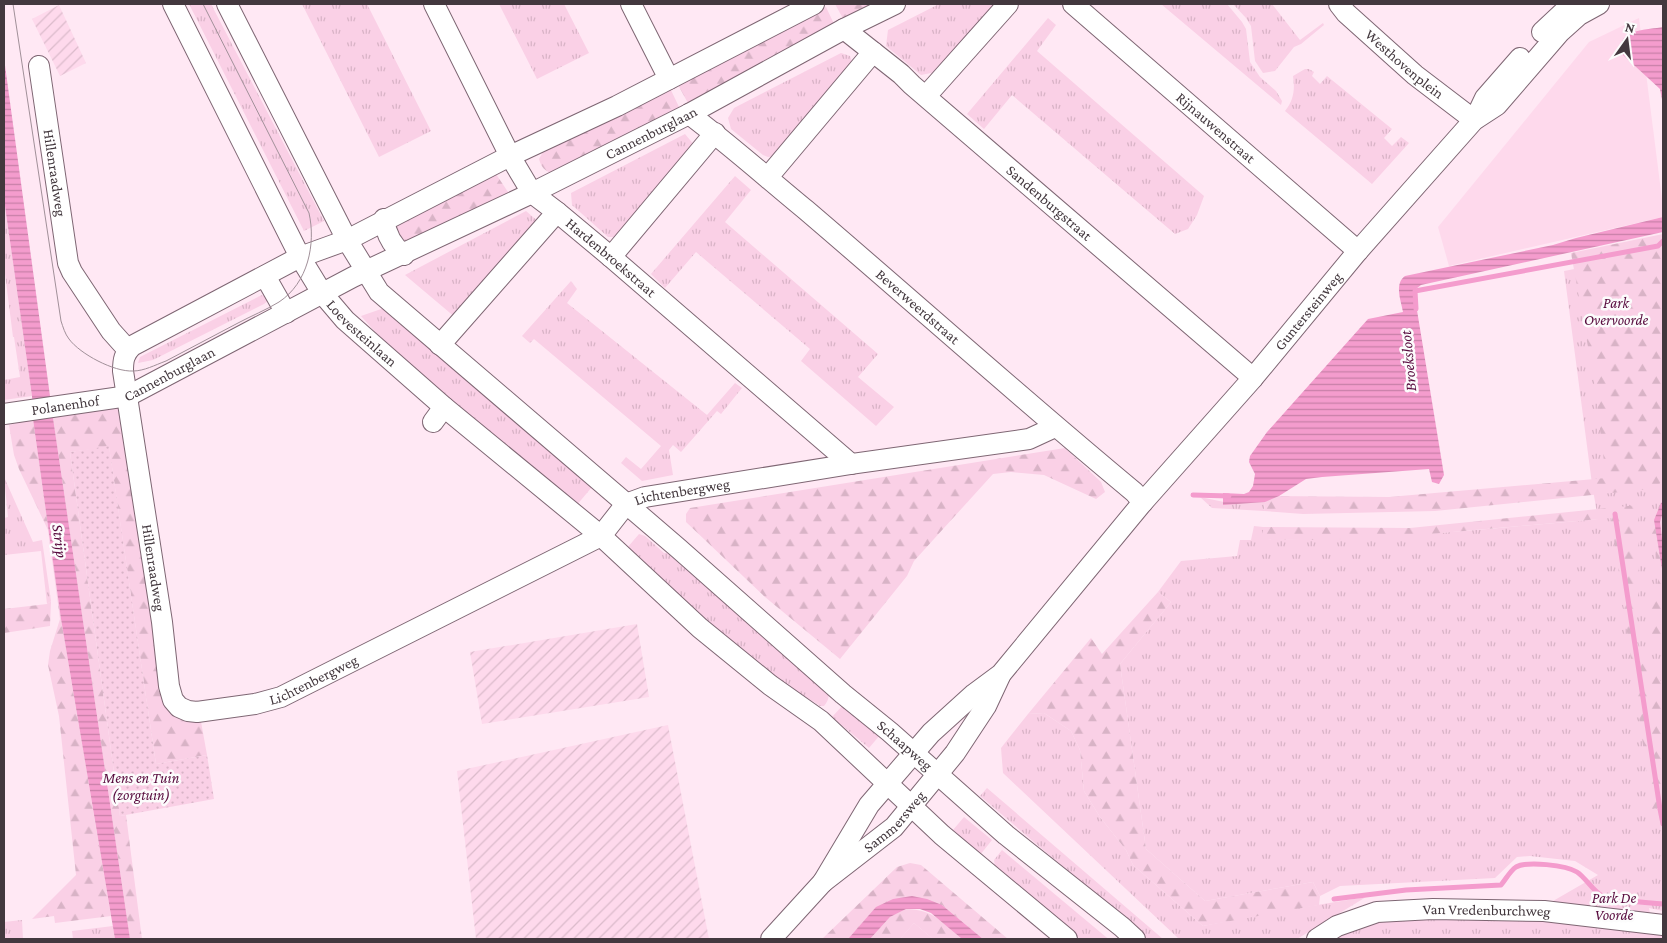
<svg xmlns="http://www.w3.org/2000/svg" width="1667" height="943" viewBox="0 0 1667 943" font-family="'Crimson Pro',serif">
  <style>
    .built { fill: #fed9ec }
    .industrial { fill: url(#industrial-furrows) }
    .grass { fill: url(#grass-tufts) }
    .forest { fill: url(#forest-firs) }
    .garden { fill: url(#garden-dots) }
    .pitch { fill: #fad0e6 }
    .water { fill: url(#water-rules) }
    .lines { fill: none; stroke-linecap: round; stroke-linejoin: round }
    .stream { stroke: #f49ccd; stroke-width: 5 }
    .minor-casing { stroke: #7e6673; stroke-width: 22 }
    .minor { stroke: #fff; stroke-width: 20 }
    .tram { stroke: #a19099; stroke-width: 1 }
    .labels { text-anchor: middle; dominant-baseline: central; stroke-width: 5; stroke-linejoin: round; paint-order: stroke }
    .street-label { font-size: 15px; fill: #43383e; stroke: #fcfcfc }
    .park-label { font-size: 15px; font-style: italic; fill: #580b3e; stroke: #fcfcfc }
    .water-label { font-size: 16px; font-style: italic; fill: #590c3f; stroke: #fcfcfc }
  </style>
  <defs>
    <pattern id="industrial-furrows" width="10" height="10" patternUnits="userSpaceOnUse" patternTransform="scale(1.25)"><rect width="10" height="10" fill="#fed9ec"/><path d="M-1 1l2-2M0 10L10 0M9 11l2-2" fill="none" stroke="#dbbbcb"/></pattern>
    <pattern id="grass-tufts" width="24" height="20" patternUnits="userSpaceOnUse" patternTransform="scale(1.25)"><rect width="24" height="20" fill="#fad0e6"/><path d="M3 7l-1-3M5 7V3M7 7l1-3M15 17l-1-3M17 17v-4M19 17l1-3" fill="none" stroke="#d8b3c6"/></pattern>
    <pattern id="forest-firs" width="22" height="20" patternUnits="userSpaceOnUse" patternTransform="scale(1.25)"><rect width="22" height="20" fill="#fad0e6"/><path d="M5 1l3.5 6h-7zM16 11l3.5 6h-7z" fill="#d8b3c6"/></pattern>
    <pattern id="garden-dots" width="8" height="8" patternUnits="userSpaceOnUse" patternTransform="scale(1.25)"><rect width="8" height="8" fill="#fad0e6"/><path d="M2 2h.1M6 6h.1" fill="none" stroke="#d8b3c6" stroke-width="1.8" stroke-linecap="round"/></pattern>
    <pattern id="water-rules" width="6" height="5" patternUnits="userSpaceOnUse" patternTransform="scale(1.25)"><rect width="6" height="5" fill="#f49ccd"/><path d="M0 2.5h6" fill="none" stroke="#c780a8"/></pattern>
  </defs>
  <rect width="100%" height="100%" fill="#ffe8f4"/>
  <path class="built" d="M1639,18L1663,207V217L1449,266L1438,227L1589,42Z"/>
  <path class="industrial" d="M59,5L86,63L60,76L32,19Z
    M637,624L649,697L482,724L470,652Z
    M668,725L709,939H476L457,771Z"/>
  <path class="grass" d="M189,4H211L324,221L304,231Z
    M302,4H367L431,131L379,157Z
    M499,4H564L589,53L537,79Z
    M939,4H994L936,72L921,75L886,46L888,30Z
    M1161,4H1227L1242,22L1246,29L1250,62L1260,77L1276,91L1282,101L1281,105Z
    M1233,4H1272L1300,40L1323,23L1324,25L1301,44L1294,47L1275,71L1263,73L1255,61L1251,26L1246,18Z
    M1048,18L1056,25L1037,51L1204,196L1197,215L1188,229L1175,234L1012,95L984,129L967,114Z
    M841,53L850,56L853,65L774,156L768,157L763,155L731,129L728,118L734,108Z
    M1305,69H1309L1314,72L1312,76L1320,84L1327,76L1392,129L1384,138L1392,146L1401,137L1409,143L1372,184L1285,111C1294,100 1295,89 1293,76Z
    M685,134L695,146L616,237H608L572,205L571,193Z
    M735,176L751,190L725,222L878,354L858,377L894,407L876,426L801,361L810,349L696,252L665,288L651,274Z
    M4,199L32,396L4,400V380L20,377L14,337H13L4,266Z
    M526,211L540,223L456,318L405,275Z
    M1663,252V911L1649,908L1653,930L1663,933V939H1329L1369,923L1415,917L1522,919L1598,875L1575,861L1530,856L1517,857L1495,878L1340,886L1320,896L1313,882L1205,901L1146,849L1120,664L1171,602L1158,592L1181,561L1237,556L1240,540H1251L1254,526L1263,527V539C1376,541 1487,529 1598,519L1592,484L1564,271Z
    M571,281L577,289L567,303L707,415L735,383L742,388L721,414L717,411L681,452L673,445L669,450L673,475L642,481L621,463L626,457L641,469L661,446L534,339L530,343L522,336Z
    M262,295L270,299L264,304L153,360L138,363L140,357Z
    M384,308L592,487L576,506L387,345L361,316Z
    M4,477L33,542L42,540L51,601L47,604L41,551L4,555V518L8,517Z
    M1266,496L1264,511L1212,508L1200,497L1224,502Z
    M639,534L645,536L664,553H667L826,689C830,695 829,700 824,706H820C808,696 794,695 783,685C730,641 677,596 627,548Z
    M844,704L880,735L869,748L832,717Z
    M1044,713L1071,731L1080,750L1084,791L1100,817L1126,850L1133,865L1203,926L1257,915L1366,897L1297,939H1179L1003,773L1001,748L1028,714Z
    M987,788L1163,939H1148L980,796Z
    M964,817L992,840L980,855L953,830Z
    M1002,850L1106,937L1109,939H1080L995,867L994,860Z
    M22,920L23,939H4V922Z
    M113,926L115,939H73L72,931Z"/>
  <path class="forest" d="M835,4H885L846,24Z
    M826,7L836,28L689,105L677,83Z
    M669,86L680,109L553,174C545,171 541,167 539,159L544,150Z
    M496,174L510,195L404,246L394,230L399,223Z
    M1663,234V481L1650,489L1435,511L1303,514L1264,511L1266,496L1389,497L1606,478L1594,380L1571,253Z
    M118,407L150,568L168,692L200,716L207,755L156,764L109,447L70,452L120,816L126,815L142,939H130L53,418Z
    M33,419L61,619L111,916L55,923L54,916L32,919L76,875L59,716L48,665L50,651L60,619L48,530L19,469L14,455L9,425Z
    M1065,448L1101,482L1105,492L1096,499L1044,475L1011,472L993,474L914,561L907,576L840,659L765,597L686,522V514L690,508Z
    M1638,505L1639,576L1636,641L1663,685L1662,745L1663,807L1652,809L1611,518L1396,537L1316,540L1263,539V527L1410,528Z
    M1648,519L1654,520L1663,575V656L1652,640L1650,613L1660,573Z
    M1158,592L1171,602L1120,664L1146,849L1205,901L1313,882L1320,896L1319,905L1203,926L1133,865L1126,850L1100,817L1084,791L1080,750L1071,731L1044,713L1028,714L1091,638L1102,654Z
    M51,601L50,626L4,633V609L47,604Z
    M910,863L921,865L1008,939H983L942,905L877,907L848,939H822L897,867Z
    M906,909C933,909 943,923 962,939H933L914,923L900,939H870L890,917Z"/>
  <path class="garden" d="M109,446L156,764L207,755L214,799L120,816L70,452Z"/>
  <path class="pitch" d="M914,923L933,939H900Z"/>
  <path class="water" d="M1663,27V105L1660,89L1623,55C1613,29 1646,30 1663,27Z
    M4,58L53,418L130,939H115L61,619L33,419L32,396L4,199Z
    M1663,217V232L1421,285L1416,289L1414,292L1444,475L1439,484L1432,482L1429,469L1322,477L1306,479L1279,496L1265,502L1223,505V493L1244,494L1249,492L1253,486L1255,474L1249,462L1250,456L1267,432L1368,319L1403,312C1401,301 1394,284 1405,276L1553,245L1576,238Z
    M1663,502V512L1660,522L1663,547V575L1654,520L1661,503Z
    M912,896L927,899L942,905L983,939H962L931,913L920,909H906L890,917L870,939H848L876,907L893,899Z"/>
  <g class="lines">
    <path class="stream" d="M1416,309L1415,291L1658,246L1663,241
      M1193,495L1229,496
      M1615,514L1660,809L1663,824
      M1334,899L1406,890L1501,885C1506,879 1510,871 1516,867C1527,861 1566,865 1577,872C1586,878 1592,890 1602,896C1609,900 1652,903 1663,904"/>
    <defs>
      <g id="minor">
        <path id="s1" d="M173,4L300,257L322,293L345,320L444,407L601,536L700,628L770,685L821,721L942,835L1067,939"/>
        <path id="s2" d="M227,4L347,240L379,292L678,548L843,694L890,732L1006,835L1122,927L1135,939"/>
        <path id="s3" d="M434,4L510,156L532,193L557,212L611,257L851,464"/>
        <path d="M631,4L669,79"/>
        <path id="s4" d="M814,4L617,106L510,156L347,240L300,257L132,346C124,354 123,360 123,371L162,622L169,686L173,700L179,707L188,711L197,712L255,704L281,697L601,536L626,504L645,497L851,464L1029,439L1055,427"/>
        <path id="s5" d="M1073,4L1358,251"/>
        <path id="s6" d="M1339,4L1346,13L1415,75L1474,120"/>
        <path id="s7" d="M844,29L901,74L912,85L1253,378"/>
        <path d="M1542,32L1572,4"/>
        <path id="s8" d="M39,66L68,263L72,272L111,331L128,350"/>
        <path d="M926,96L1008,4"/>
        <path id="s9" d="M689,114C729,144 767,178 806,210C916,304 1023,400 1134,492L1143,502"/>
        <path d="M1475,119L1485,98L1520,58"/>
        <path d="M768,177L873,52"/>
        <path d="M384,219C386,235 392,246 404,255"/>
        <path d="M611,257L715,133"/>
        <path d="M265,276L286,313"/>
        <path d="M440,345L557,212"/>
        <path id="s10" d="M4,414L128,396L353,277L532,193L689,114L844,29L895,4"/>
        <path d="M433,422L444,407"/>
        <path id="s11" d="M823,882L869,805L931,733L974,694L1001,674L1143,502L1253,378L1358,251L1474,120L1497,105L1560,32L1579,15L1599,4"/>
        <path id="s12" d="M771,939L823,882L894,827L955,753L986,706L1000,676"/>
        <path id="s13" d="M1317,939L1337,926L1377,912L1433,909L1544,911L1663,925"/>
      </g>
    </defs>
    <use href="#minor" class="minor-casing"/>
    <use href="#minor" class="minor"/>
    <path class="tram" d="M13,4L61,321C63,327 65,334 69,339C80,354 114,372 133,371C144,371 155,365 166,361C190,348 214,336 238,323C251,316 266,310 279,302C308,283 316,244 309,213L203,4"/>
  </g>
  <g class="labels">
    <g class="street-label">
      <text stroke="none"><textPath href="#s6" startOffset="89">Westhovenplein</textPath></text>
      <text stroke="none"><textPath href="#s5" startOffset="189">Rijnauwenstraat</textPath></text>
      <text stroke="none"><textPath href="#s10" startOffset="711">Cannenburglaan</textPath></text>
      <text stroke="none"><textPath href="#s8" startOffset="108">Hillenraadweg</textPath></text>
      <text stroke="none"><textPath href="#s7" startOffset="269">Sandenburgstraat</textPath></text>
      <text stroke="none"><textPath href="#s3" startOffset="315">Hardenbroekstraat</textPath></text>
      <text stroke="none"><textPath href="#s9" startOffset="299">Beverweerdstraat</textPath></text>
      <text stroke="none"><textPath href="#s11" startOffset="752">Guntersteinweg</textPath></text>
      <text stroke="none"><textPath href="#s1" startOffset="382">Loevesteinlaan</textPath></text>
      <text stroke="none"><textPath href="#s10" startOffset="172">Cannenburglaan</textPath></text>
      <text stroke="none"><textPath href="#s10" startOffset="62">Polanenhof</textPath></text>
      <text stroke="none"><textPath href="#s4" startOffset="1694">Lichtenbergweg</textPath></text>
      <text stroke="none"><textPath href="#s4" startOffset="990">Hillenraadweg</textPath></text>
      <text stroke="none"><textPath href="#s4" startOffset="1274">Lichtenbergweg</textPath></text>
      <text stroke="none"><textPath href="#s2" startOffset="1020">Schaapweg</textPath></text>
      <text stroke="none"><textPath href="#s12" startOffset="171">Sammersweg</textPath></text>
      <text stroke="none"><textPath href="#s13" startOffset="176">Van Vredenburchweg</textPath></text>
    </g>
    <g class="park-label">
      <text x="1616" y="303">Park<tspan x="1616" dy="17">Overvoorde</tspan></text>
      <text x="141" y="778">Mens en Tuin<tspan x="141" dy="17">(zorgtuin)</tspan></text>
      <text x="1614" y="898">Park De<tspan x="1614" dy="17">Voorde</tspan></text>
    </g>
    <g class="water-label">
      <text transform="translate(1408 361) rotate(-95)">Broeksloot</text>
      <text transform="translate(60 541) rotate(82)">Strijp</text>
    </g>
  </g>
  <rect width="1667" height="943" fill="none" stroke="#43383e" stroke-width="10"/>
  <g transform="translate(1627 40) rotate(14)" stroke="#fcfcfc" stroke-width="4" paint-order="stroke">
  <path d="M0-4L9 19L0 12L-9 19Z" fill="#43383e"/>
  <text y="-8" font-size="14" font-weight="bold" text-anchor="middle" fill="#43383e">N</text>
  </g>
</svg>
